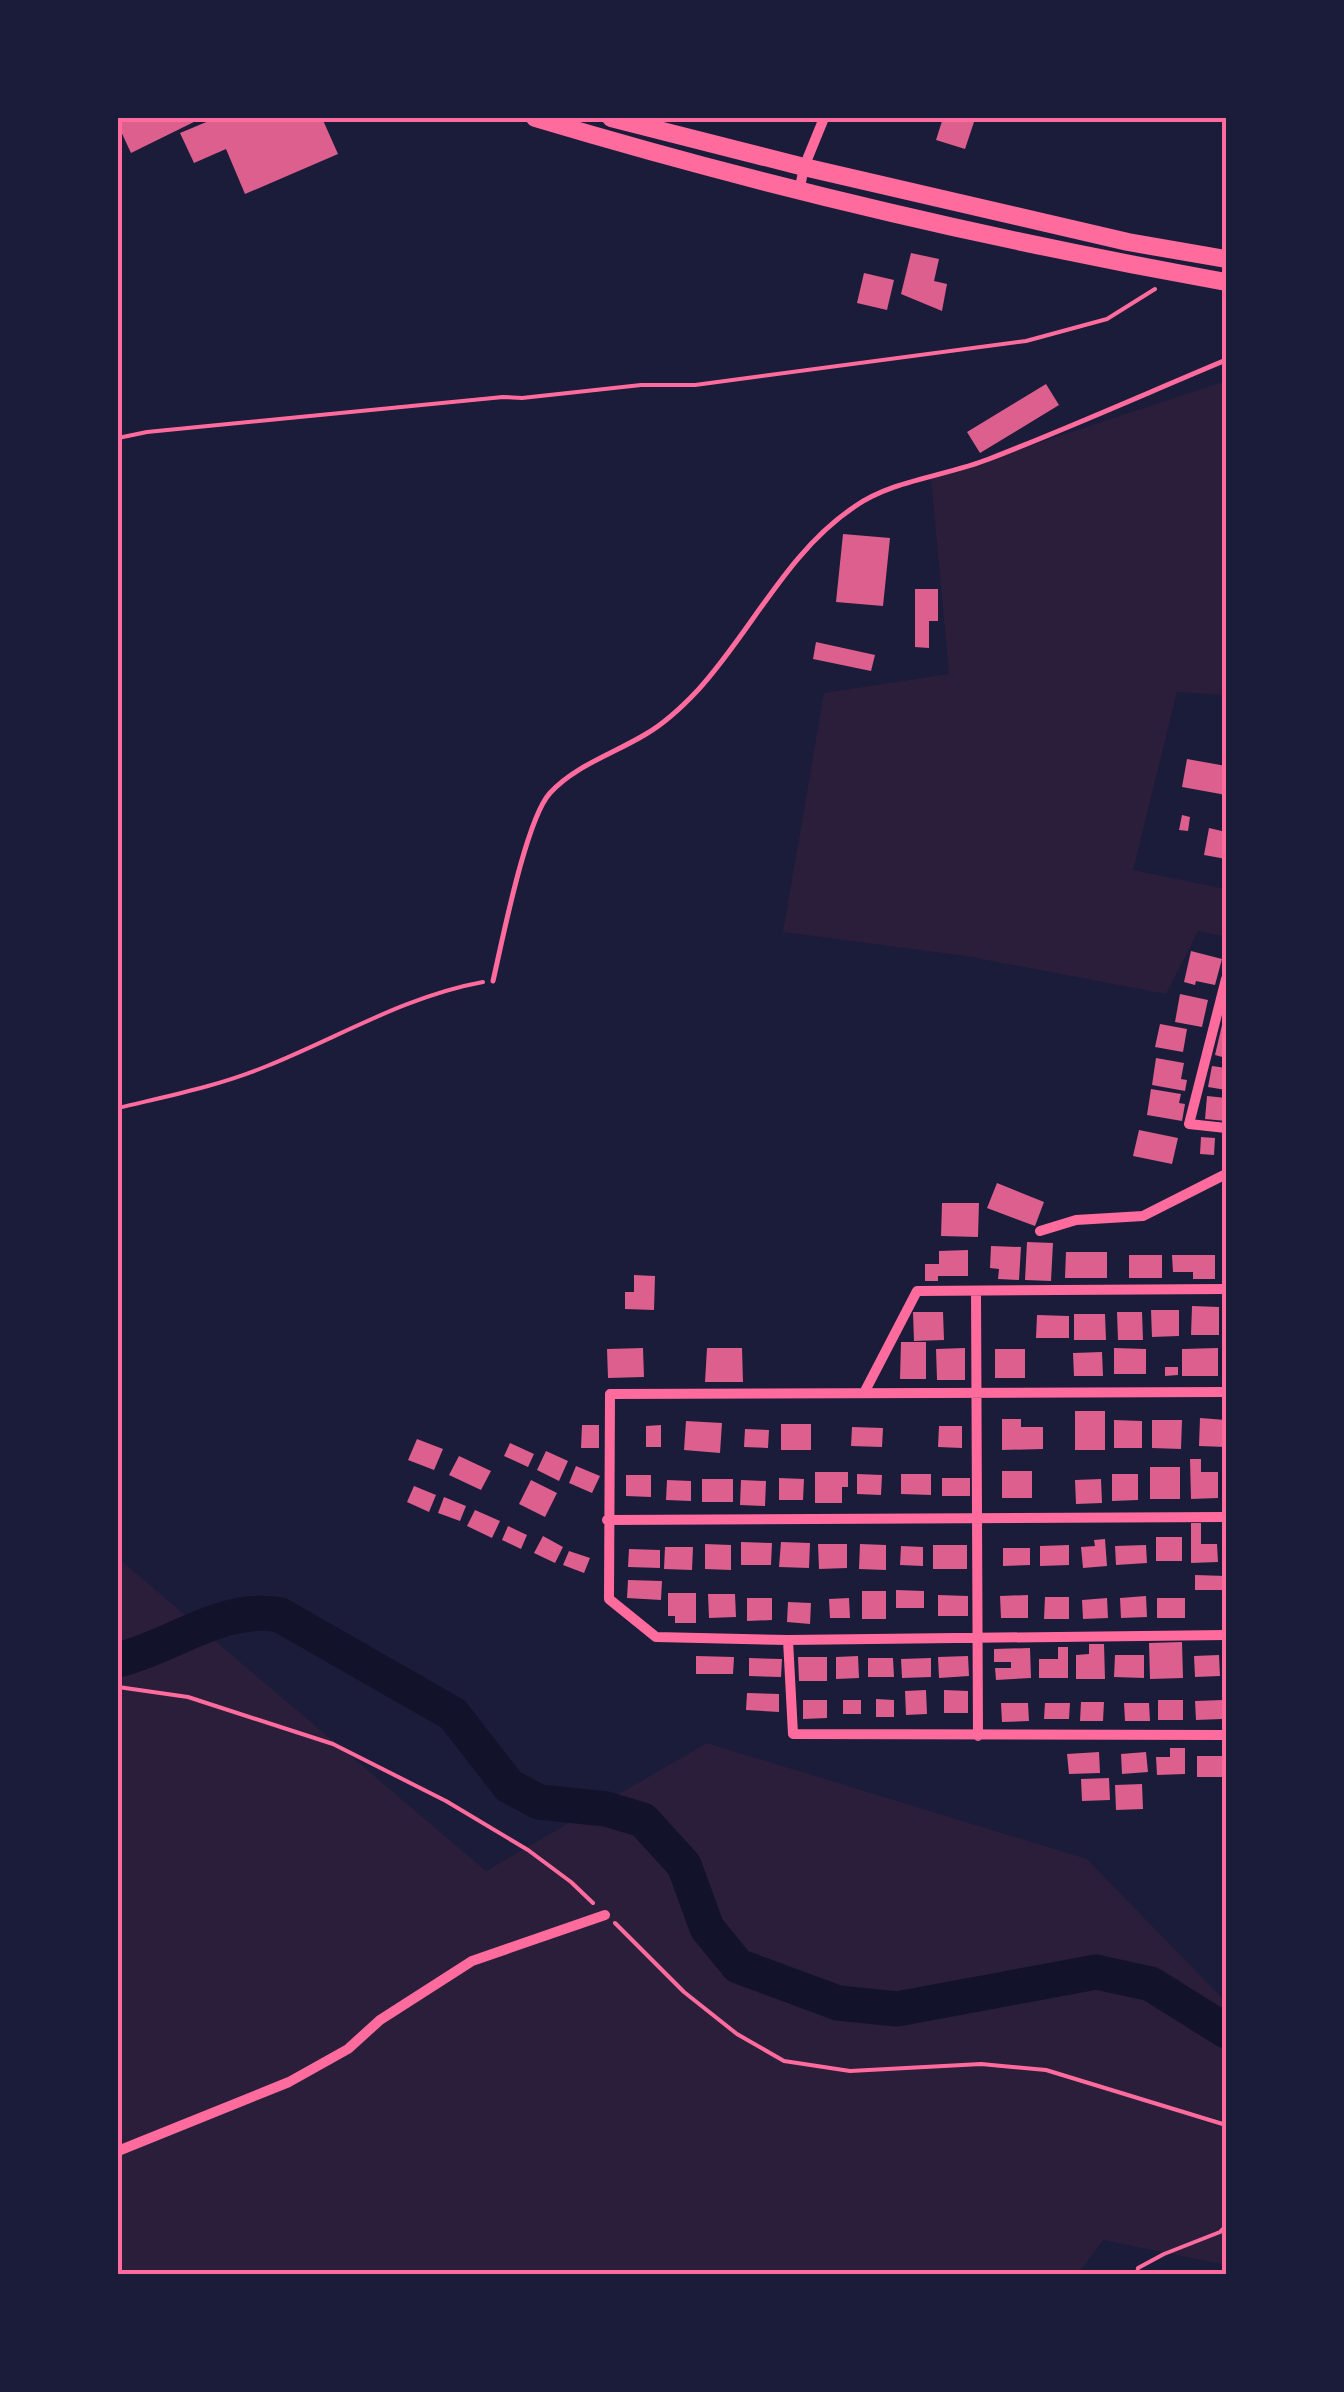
<svg xmlns="http://www.w3.org/2000/svg" width="1344" height="2392" viewBox="0 0 1344 2392" font-family="'Source Serif 4',serif">
  <style>
    .green { fill: #2a1e3b }
    .lines { fill: none; stroke-linecap: round; stroke-linejoin: round }
    .river { stroke: #12122b; stroke-width: 35 }
    .building { fill: #dd5f8e }
    .path { stroke: #ff6b9d; stroke-width: 4 }
    .service { stroke: #ff6b9d; stroke-width: 5 }
    .minor { stroke: #ff6b9d; stroke-width: 10 }
    .trunk { stroke: #ff6b9d; stroke-width: 18 }
    .neatline { fill: none; stroke: #ff6b9d; stroke-width: 4 }
  </style>
  <rect width="100%" height="100%" fill="#1b1b3a"/>
  <path class="green" d="M1226,381V695L1177,692L1133,870L1226,889V937L1198,931L1166,994L966,956L783,932L824,693L949,674L931,478Z
    M118,1558L486,1871L707,1743L1087,1859L1226,2002V2265L1103,2240L1078,2274H118Z"/>
  <g class="lines">
    <path class="river" d="M118,1660C172,1647 223,1604 280,1615L453,1714L509,1786L539,1802L606,1809L643,1820L684,1865L707,1928L738,1966L838,2003L897,2009L1096,1972L1151,1984L1226,2031"/>
  </g>
  <path class="building" d="M118,118H202L131,153L118,125Z
    M216,118H322L338,154L245,194L226,149L194,163L180,133Z
    M943,118L975,119L965,149L936,140Z
    M911,253L939,259L934,281L947,284L942,311L901,294Z
    M864,273L894,280L887,310L857,303Z
    M1046,384L1059,405L980,453L967,432Z
    M843,534L890,538L883,606L836,602Z
    M915,589H938V621H929V648L915,647Z
    M816,642L875,655L871,671L813,659Z
    M1187,759L1226,766V795L1182,787Z
    M1182,815L1190,817L1188,831L1179,830Z
    M1209,828L1226,832V859L1204,855Z
    M1191,951L1222,959L1215,985L1196,981L1195,985L1184,982Z
    M1180,994L1208,1000L1202,1027L1175,1022Z
    M1160,1024L1187,1029L1183,1052L1155,1047Z
    M1222,1025L1226,1026V1058L1215,1055Z
    M1156,1058L1184,1063L1181,1079L1187,1080L1185,1091L1152,1085Z
    M1212,1066L1226,1068V1090L1208,1087Z
    M1151,1089L1181,1094L1179,1103L1185,1104L1182,1121L1147,1115Z
    M1207,1096L1226,1098V1121L1205,1119Z
    M1139,1130L1178,1138L1172,1164L1133,1156Z
    M1201,1137L1215,1138L1214,1155L1200,1154Z
    M997,1183L1044,1202L1035,1226L987,1208Z
    M942,1203H979L978,1237L941,1236Z
    M1027,1242L1053,1243L1051,1281L1025,1280Z
    M991,1246L1021,1247L1019,1280L998,1279L999,1269L990,1268Z
    M968,1250V1276H938V1281H925V1264H939V1251Z
    M1066,1252H1107V1278H1065Z
    M1129,1255H1162V1278H1129Z
    M1172,1255H1215V1279H1193V1272H1173Z
    M634,1275L655,1276L654,1310L625,1309V1292H634Z
    M1192,1306L1219,1307V1335H1191Z
    M1151,1310H1179V1336L1152,1337Z
    M913,1312H943L944,1340L914,1341Z
    M1117,1312H1142L1143,1340H1118Z
    M1074,1314H1105L1106,1340H1074Z
    M1037,1315L1069,1316V1338H1036Z
    M901,1342H926V1379H900Z
    M643,1348L644,1377L608,1378L607,1349Z
    M707,1348H742L743,1382H705Z
    M965,1348V1380H937L936,1349Z
    M1114,1348L1146,1349V1374H1114Z
    M1218,1348V1376H1182V1349Z
    M995,1349H1025V1378H995Z
    M1102,1352L1103,1376H1074L1073,1353Z
    M1165,1367H1178V1375L1165,1376Z
    M1075,1411H1105V1450H1075Z
    M1200,1418L1226,1420V1447L1199,1446Z
    M1002,1419H1021V1427H1043V1449L1002,1450Z
    M1114,1420L1142,1421V1448H1114Z
    M1152,1420H1182L1181,1449L1152,1448Z
    M686,1421L722,1423L720,1453L684,1450Z
    M781,1424H811V1450H781Z
    M582,1425H599V1448H581Z
    M661,1425V1447H646V1426Z
    M939,1426H962V1448L938,1447Z
    M852,1427L883,1428L882,1447L851,1446Z
    M745,1429L769,1430L768,1448L744,1447Z
    M417,1439L443,1449L434,1470L408,1460Z
    M510,1443L534,1454L528,1467L504,1456Z
    M546,1451L568,1461L559,1481L537,1470Z
    M459,1456L491,1471L481,1490L449,1475Z
    M1190,1459H1201V1472H1218V1498L1191,1499Z
    M576,1466L600,1476L592,1493L569,1483Z
    M1150,1467H1180V1499H1150Z
    M1002,1471H1032V1498H1002Z
    M815,1472H848V1487H842V1503H815Z
    M857,1474L882,1475L881,1495L857,1494Z
    M901,1474H931V1495L901,1494Z
    M1112,1474H1138V1500L1112,1501Z
    M626,1475H651V1497L626,1496Z
    M779,1478L804,1479L803,1500H779Z
    M942,1478H970V1496H942Z
    M702,1479H733V1502H702Z
    M1101,1479L1102,1503L1076,1504L1075,1480Z
    M531,1480L557,1493L545,1517L519,1504Z
    M667,1480L691,1481V1501L666,1500Z
    M741,1480L766,1481L765,1506L740,1505Z
    M414,1486L436,1495L429,1512L407,1502Z
    M444,1497L466,1506L460,1521L438,1513Z
    M475,1510L500,1521L492,1538L467,1526Z
    M1191,1523H1201V1544H1217L1218,1562L1191,1563Z
    M508,1526L527,1535L521,1549L502,1540Z
    M543,1536L563,1547L555,1563L534,1553Z
    M1156,1537H1182V1561H1156Z
    M1105,1539L1107,1566L1083,1568L1081,1547L1095,1546L1094,1540Z
    M741,1542L772,1543L771,1565H741Z
    M781,1542L810,1543L809,1568L779,1567Z
    M705,1544L731,1545V1570L705,1569Z
    M818,1544H847V1568L819,1569Z
    M860,1544L886,1545V1570L859,1569Z
    M933,1545H967V1569H933Z
    M1069,1545V1565L1040,1566V1546Z
    M1146,1545L1147,1563L1116,1565L1115,1546Z
    M901,1546L923,1547V1566L900,1565Z
    M665,1547H693L692,1570L664,1569Z
    M1003,1548H1030V1565L1003,1566Z
    M629,1549L660,1550V1568L628,1567Z
    M569,1551L590,1558L584,1573L563,1565Z
    M1195,1575L1226,1576V1590H1195Z
    M628,1580L662,1581L661,1600L627,1598Z
    M896,1590L924,1591V1608H896Z
    M862,1591H886V1619H862Z
    M668,1593H696V1623H675V1616H668Z
    M708,1594H735L736,1617L709,1618Z
    M938,1595L968,1596V1616H938Z
    M1028,1595V1618H1001L1000,1596Z
    M1146,1596L1147,1617L1121,1618L1120,1598Z
    M1045,1597H1069V1619H1044Z
    M747,1598H772V1620L747,1621Z
    M849,1598L850,1618H830L829,1599Z
    M1107,1598L1108,1618L1083,1619L1082,1600Z
    M1157,1598H1185V1618H1157Z
    M788,1602L811,1603L810,1624L787,1622Z
    M1182,1642L1183,1678L1150,1679L1149,1643Z
    M1089,1644H1104L1105,1679H1076V1655L1089,1654Z
    M1058,1647H1068V1678H1039V1659H1058Z
    M1030,1648L1031,1678L996,1680L995,1668H1011V1662H994V1649Z
    M1115,1655H1144V1678L1114,1677Z
    M1219,1655L1220,1676L1195,1677L1194,1656Z
    M696,1656L734,1657L733,1674H696Z
    M858,1656L859,1678L836,1679V1657Z
    M968,1656L969,1676L939,1678L938,1657Z
    M798,1657H827V1681H799Z
    M749,1658L782,1659L781,1677L749,1676Z
    M868,1658H893L894,1677H868Z
    M931,1658V1677L902,1678L901,1659Z
    M926,1690L927,1714L906,1715L905,1691Z
    M944,1690L968,1691V1713H944Z
    M747,1693L779,1694V1712L746,1710Z
    M876,1699L894,1700V1717H876Z
    M803,1700H827V1718L803,1719Z
    M843,1700H861V1714H843Z
    M1158,1700H1183V1720H1158Z
    M1222,1700V1719L1196,1720L1195,1701Z
    M1081,1702H1104L1103,1721H1080Z
    M1001,1703H1028L1029,1721L1002,1722Z
    M1045,1703H1070L1069,1719H1044Z
    M1124,1703H1149L1150,1721H1125Z
    M1170,1748H1185V1774L1157,1775L1156,1757H1170Z
    M1099,1752L1100,1773L1069,1774L1067,1754Z
    M1146,1752L1148,1772L1122,1774L1121,1754Z
    M1197,1756H1222V1777H1197Z
    M1109,1778L1110,1800L1082,1801L1081,1779Z
    M1142,1784L1143,1809L1116,1810L1115,1785Z"/>
  <g class="lines">
    <path class="path" d="M118,438L147,432L503,397L522,398L641,385H695L1026,341L1107,319L1155,289
      M118,1108C168,1096 219,1086 267,1066C339,1037 406,996 483,982
      M118,1687L188,1697L333,1744L446,1801L528,1850L571,1882L593,1903
      M615,1923L684,1992L737,2034L784,2061L850,2071L981,2064L1046,2070L1226,2125
      M1137,2274L1138,2268L1164,2254L1220,2232L1226,2226"/>
    <path class="service" d="M493,981C502,942 526,819 550,793C574,766 615,753 646,734C665,723 683,706 698,690C752,631 786,553 854,507C892,480 946,476 989,459C1069,428 1147,393 1226,360"/>
    <path class="minor" d="M799,192L804,167L824,118
      M1226,979L1189,1124L1226,1128
      M1040,1231L1076,1220L1143,1216L1226,1174
      M976,1292L978,1736
      M865,1391L917,1291L1226,1289
      M1226,1392L610,1394L609,1599L656,1637L788,1640L1226,1635
      M607,1520L1226,1517
      M788,1640L793,1734L1226,1735
      M118,2151L289,2082L348,2049L380,2020L472,1961L605,1915"/>
    <path class="trunk" d="M535,118C762,186 993,240 1226,282
      M611,118L804,167L1128,242L1226,259"/>
  </g>
  <rect width="1344" height="2392" fill="none" stroke="#1b1b3a" stroke-width="240"/>
  <rect x="120" y="120" width="1104" height="2152" class="neatline"/>
</svg>
